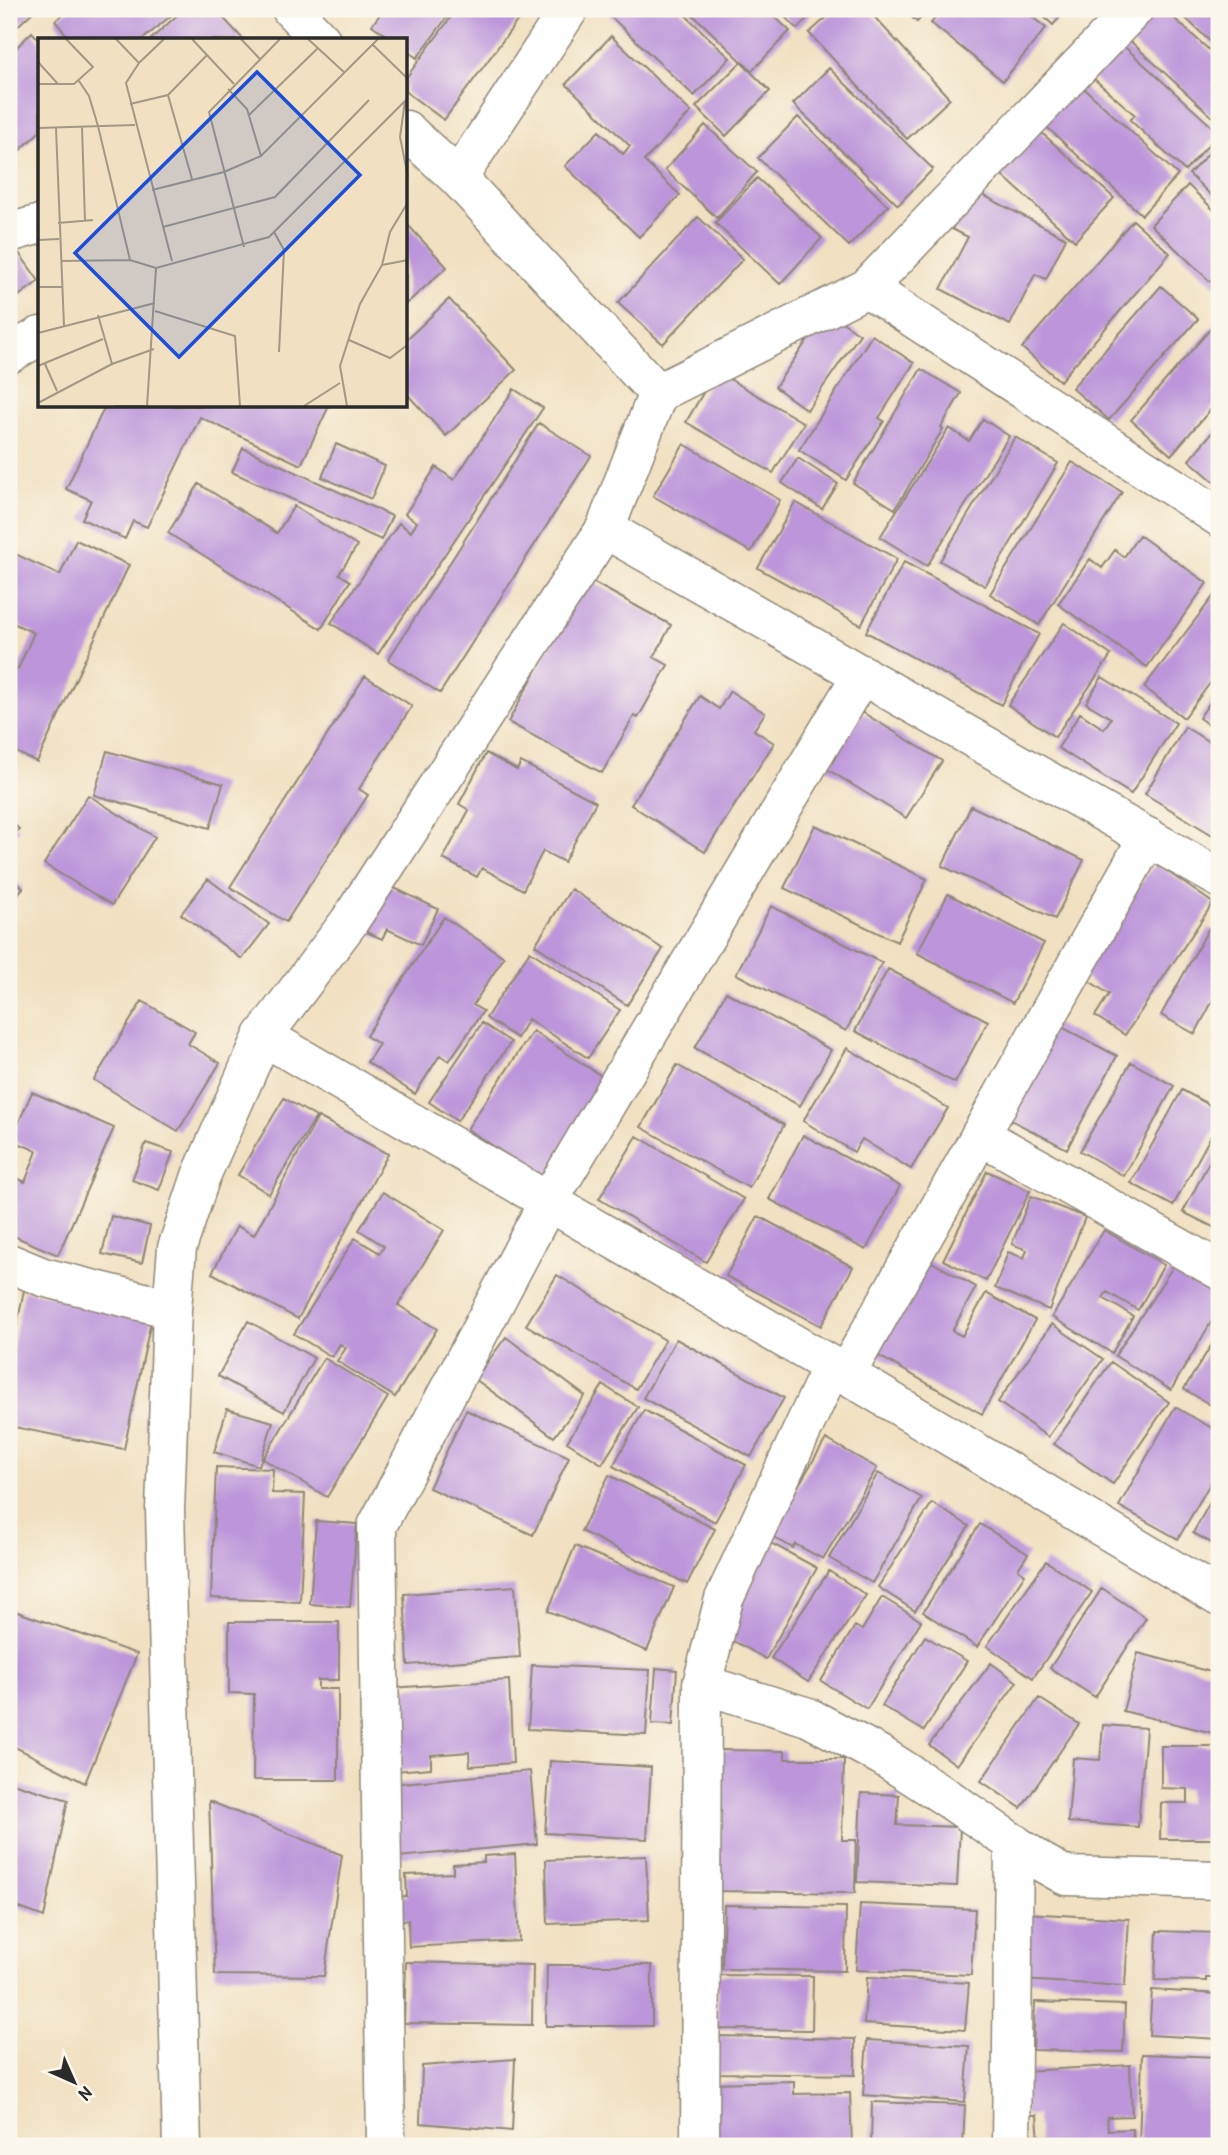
<svg xmlns="http://www.w3.org/2000/svg" width="1228" height="2155" viewBox="0 0 1228 2155" font-family="'Patrick Hand',sans-serif">
  <style>
    .building { fill: #bc95da }
    .lines { fill: none; stroke-linecap: round; stroke-linejoin: round }
    .minor-casing { stroke: #8e8676; stroke-width: 41 }
    .minor { stroke: #fff; stroke-width: 38 }
    .inset-road { fill: none; stroke: #a29885; stroke-width: 2 }
    .view { fill: #1d4ed8; fill-opacity: 0.15; stroke: #1d4ed8; stroke-width: 3.5 }
    .inset-edge { fill: none; stroke: #2b2b2b; stroke-width: 3.5 }
  </style>
  <rect width="100%" height="100%" fill="#fbf7ec"/>
  <filter id="ink" filterUnits="userSpaceOnUse"><feTurbulence type="fractalNoise" baseFrequency=".0143" numOctaves="2"/><feDisplacementMap in="SourceGraphic" scale="14" xChannelSelector="R" yChannelSelector="G"/><feConvolveMatrix kernelMatrix="1 2 1 2 8 2 1 2 1" color-interpolation-filters="sRGB"/></filter>
  <filter id="wash" filterUnits="userSpaceOnUse"><feTurbulence type="fractalNoise" baseFrequency=".00686" numOctaves="4" result="noise"/><feDisplacementMap in="SourceGraphic" scale="28" xChannelSelector="R" yChannelSelector="G"/><feGaussianBlur stdDeviation="1.57" result="paint"/><feColorMatrix in="noise" values="0 0 0 0 0 0 0 0 0 0 0 0 0 0 0 0 0 1.4 0 .05"/><feComposite in="paint" operator="in"/></filter>
  <g filter="url(#wash)">
    <rect width="100%" height="100%" fill="#f1e0c1"/>
    <g id="blocks">
      <path class="building" d="M9,9H36L9,34Z
        M69,9H179L142,40H71L55,21Z
        M184,9H215L244,40H150Z
        M384,9H453L417,58L406,50V40H393L372,25Z
        M457,9H526L444,120L406,92V78Z
        M607,9H679L730,58L694,96L605,11Z
        M687,9H766L790,31L752,71Z
        M777,9H816L797,29Z
        M836,9H867L950,99L907,139L809,33Z
        M903,9H929L917,22Z
        M943,9H1022L1046,28L1003,81L931,23Z
        M1035,9H1067L1053,25Z
        M1156,9H1164L1219,59V123L1128,39Z
        M1176,9H1219V50Z
        M32,32L40,41V131L9,161V55Z
        M611,36L691,112L644,161L680,195L639,237L565,166L599,131L623,154L630,146L566,84Z
        M1114,37L1219,133L1185,171L1130,120L1135,115L1085,71Z
        M741,62L770,91L726,136L696,107Z
        M829,68L933,169L898,205L793,104Z
        M1073,78L1178,175L1142,215L1036,117Z
        M798,117L888,206L849,246L758,158Z
        M1032,124L1114,198L1075,241L993,167Z
        M705,125L757,172L717,218L665,170Z
        M1219,142V203L1189,174Z
        M757,178L822,238L780,284L715,223Z
        M1188,185L1219,215V290L1151,225Z
        M973,190L1066,238L1046,279L1035,274L1010,325L941,289L968,237L952,229Z
        M698,217L743,259L663,344L618,303Z
        M1133,220L1170,253L1060,381L1022,348Z
        M406,223L447,267L406,304Z
        M19,253L39,281L9,303V260Z
        M1161,286L1198,319L1109,420L1072,388Z
        M449,299L516,370L446,436L406,393V340Z
        M827,312L860,334L807,410L775,387Z
        M1219,319V400L1171,455L1131,420Z
        M872,335L914,363L879,418L884,421L846,480L799,450Z
        M921,369L961,393L941,427L943,429L895,509L853,483Z
        M716,371L804,423L773,473L686,422Z
        M514,389L543,408L378,654L331,623L399,523L411,532L417,522L405,514L436,467L454,480Z
        M105,406H329L301,465L200,417L147,527L133,521L125,539L82,519L91,500L66,489Z
        M983,419L1009,436L927,566L880,537L949,428L969,441Z
        M539,423L591,456L440,693L388,660Z
        M1219,424V486L1189,460Z
        M1015,437L1058,463L985,586L940,561Z
        M336,444L385,466L371,499L322,477Z
        M684,444L780,500L751,552L653,496Z
        M243,448L392,516L381,540L232,472Z
        M798,458L838,484L822,509L782,483Z
        M1072,462L1122,492L1039,625L990,594Z
        M199,484L277,533L294,506L357,546L339,574L350,581L321,629L168,533Z
        M795,502L897,559L861,625L758,568Z
        M1139,535L1207,583L1147,667L1058,604L1090,559L1102,568L1115,550L1124,557Z
        M76,540L129,565L37,762L9,749V665L18,669L34,633L9,621V551L60,575Z
        M904,562L1039,634L1001,705L866,632Z
        M587,579L671,625L654,657L668,665L638,718L634,716L602,773L508,722Z
        M1219,589V671L1184,718L1144,687Z
        M1064,623L1111,655L1055,737L1008,705Z
        M365,676L412,706L359,789L368,795L286,922L230,887Z
        M1102,677L1176,723L1131,794L1058,748L1080,713L1104,729L1111,718L1086,703Z
        M1219,689V732L1199,718Z
        M730,691L765,713L754,730L774,743L705,852L631,805L700,696L719,709Z
        M862,712L942,761L906,818L827,769Z
        M1185,727L1219,748V839L1145,794Z
        M107,751L223,784L210,828L94,795Z
        M486,753L517,770L521,762L596,802L564,862L543,851L523,890L482,868L477,877L443,859L469,810L459,804Z
        M88,795L155,837L112,905L44,864Z
        M971,806L1084,860L1055,919L942,866Z
        M9,820L19,829L9,839Z
        M815,825L927,879L897,942L784,888Z
        M1155,863L1213,903L1125,1035L1095,1016L1109,994L1080,975Z
        M9,875L23,888L9,904Z
        M208,879L269,924L242,959L181,914Z
        M386,884L438,909L421,945L387,929L382,939L364,931Z
        M571,889L663,949L627,1005L535,945Z
        M948,894L1044,943L1013,1003L917,953Z
        M771,906L882,963L846,1031L736,974Z
        M444,917L504,957L473,1005L483,1011L449,1061L440,1055L415,1094L367,1062L379,1044L366,1036Z
        M1209,928L1219,934V989L1195,1034L1161,1015Z
        M530,951L620,1010L588,1058L528,1019L517,1038L486,1018Z
        M888,969L988,1021L955,1083L855,1031Z
        M726,992L831,1050L800,1106L695,1048Z
        M142,1001L195,1032L188,1044L220,1063L178,1131L94,1080Z
        M482,1023L511,1042L457,1121L429,1102Z
        M1056,1024L1117,1056L1067,1149L1007,1118Z
        M533,1031L609,1081L544,1179L467,1129Z
        M847,1048L948,1108L911,1169L862,1139L854,1152L803,1121Z
        M1131,1062L1174,1086L1124,1176L1080,1151Z
        M677,1065L784,1125L749,1188L641,1127Z
        M1182,1090L1219,1110V1121L1173,1206L1131,1183Z
        M32,1092L114,1128L58,1255L9,1234V1174L25,1182L37,1151L11,1140Z
        M284,1098L316,1117L269,1194L238,1175Z
        M318,1117L388,1154L298,1319L212,1273L237,1226L254,1235Z
        M803,1135L900,1186L866,1250L769,1199Z
        M637,1136L744,1199L706,1262L599,1199Z
        M146,1143L173,1152L159,1190L132,1180Z
        M1219,1143V1230L1183,1212Z
        M987,1171L1030,1191L986,1281L943,1260Z
        M383,1192L444,1230L398,1305L437,1329L395,1397L337,1361L346,1348L340,1344L332,1357L294,1334L355,1238L380,1253L384,1246L359,1230Z
        M1031,1196L1085,1217L1049,1310L995,1288L1008,1252L1024,1258L1027,1250L1012,1244Z
        M111,1216L150,1226L142,1263L102,1254Z
        M758,1216L853,1267L821,1326L726,1276Z
        M1104,1230L1164,1265L1138,1310L1107,1292L1103,1298L1133,1316L1112,1353L1052,1317Z
        M923,1257L976,1287L952,1331L962,1336L986,1293L1035,1320L982,1414L870,1351Z
        M1174,1265L1219,1292V1309L1171,1390L1115,1356Z
        M557,1275L665,1340L636,1389L526,1325Z
        M24,1290L152,1316L124,1449L9,1426V1366Z
        M248,1321L314,1358L284,1412L218,1376Z
        M1052,1324L1103,1359L1048,1437L998,1402Z
        M1219,1333V1410L1184,1389Z
        M506,1337L585,1396L554,1437L475,1379Z
        M676,1339L784,1398L751,1457L643,1398Z
        M324,1358L388,1397L327,1497L263,1459Z
        M1111,1362L1169,1402L1113,1484L1054,1444Z
        M603,1385L638,1407L602,1464L567,1442Z
        M1175,1407L1219,1432V1468L1178,1539L1119,1506Z
        M227,1409L273,1422L259,1466L214,1452Z
        M466,1410L569,1457L533,1535L429,1488Z
        M644,1410L746,1465L715,1522L613,1466Z
        M826,1439L877,1468L823,1559L795,1544L793,1548L763,1531L791,1498Z
        M216,1467L273,1469L272,1493L305,1494L300,1602L211,1598Z
        M878,1473L922,1498L872,1583L829,1558Z
        M609,1475L715,1529L687,1584L581,1531Z
        M1219,1486V1547L1193,1533Z
        M932,1503L969,1526L915,1611L878,1587Z
        M316,1521L357,1524L350,1607L310,1604Z
        M980,1524L1028,1554L1018,1569L1025,1574L977,1647L923,1612Z
        M769,1542L817,1568L766,1659L719,1633Z
        M575,1546L674,1587L647,1651L548,1611Z
        M1046,1561L1092,1592L1033,1678L987,1646Z
        M829,1571L866,1595L808,1682L771,1658Z
        M515,1586L520,1657L408,1665L404,1594Z
        M1102,1588L1146,1618L1095,1697L1050,1668Z
        M882,1597L921,1621L867,1709L821,1681L855,1626L862,1630Z
        M9,1609L137,1654L85,1783L9,1744Z
        M229,1622H339V1680H318V1689H338V1780H253L254,1694L229,1693Z
        M925,1636L967,1661L924,1731L882,1706Z
        M1138,1653L1219,1674V1725L1217,1734L1123,1711Z
        M991,1663L1017,1682L957,1765L929,1745Z
        M532,1665L650,1670L646,1735L528,1729Z
        M656,1668L677,1670L673,1725L652,1724Z
        M509,1680L513,1763L470,1766L469,1752L431,1755V1768L395,1771L391,1688Z
        M1039,1698L1079,1724L1021,1808L981,1781Z
        M1103,1725L1146,1728L1138,1827L1068,1822L1073,1758L1100,1760Z
        M1161,1746H1219V1839H1160L1161,1803H1188V1789L1161,1788Z
        M720,1750L785,1751V1759H844L842,1840H856L855,1893L717,1891Z
        M550,1761L651,1767L647,1839L545,1833Z
        M530,1771L537,1844L398,1857L392,1784Z
        M9,1782L68,1800L44,1917L9,1904Z
        M861,1793L899,1795L897,1825L960,1827L957,1886L857,1882Z
        M209,1801L342,1855L324,1976L215,1975Z
        M515,1854L519,1941L409,1947L408,1920L400,1921L399,1897L407,1896L406,1875L453,1873V1864L484,1862V1856Z
        M646,1856L649,1920L548,1924L546,1860Z
        M860,1904L975,1909L971,1975L856,1970Z
        M724,1905L846,1907L845,1971L722,1969Z
        M1025,1913L1129,1919L1125,1986L1020,1980Z
        M1157,1931L1219,1933V1978H1206V1981L1155,1980Z
        M406,1962L533,1965L532,2025L404,2023Z
        M547,1965H652V2026H546Z
        M718,1975L813,1976L812,2030L717,2029Z
        M867,1977L969,1983L965,2030L864,2024Z
        M1152,1990L1219,1994V2039L1149,2035Z
        M1035,2002L1125,2005L1123,2052L1033,2050Z
        M719,2036L855,2039V2075L718,2073Z
        M867,2040L969,2046L965,2102L863,2095Z
        M1142,2054L1219,2057V2146H1139Z
        M515,2059L512,2131L420,2123L422,2066Z
        M1130,2065L1132,2116L1107,2117L1108,2130L1133,2129V2146H1027V2143L1039,2142L1037,2115H1025L1023,2071Z
        M794,2081V2094L850,2093L852,2146H711V2083Z
        M872,2102L965,2105L963,2146H871Z"/>
    </g>
  </g>
  <g filter="url(#ink)">
    <use href="#blocks" fill-opacity="0" stroke="#8e8676" stroke-width="2"/>
    <g class="lines">
      <defs>
        <path id="minor" d="M291,9L321,40
          M458,178L569,9
          M9,233L40,224
          M867,288L1219,517
          M9,354L40,336
          M658,393L867,288L1134,9
          M605,529L1219,878
          M263,1036L832,1366L1219,1597
          M980,1135L1219,1270
          M9,1263L43,1277L172,1309
          M702,1684L808,1717L882,1756L946,1797L1041,1862L1066,1876L1219,1880
          M182,2146L165,1510L172,1309L177,1248L201,1176L263,1036L349,922L605,529L658,393L458,178L406,130
          M386,2146L377,1526L548,1202L862,674
          M700,2146L702,1684L724,1599L832,1366L850,1367L1148,837
          M1011,2146L1014,1843"/>
      </defs>
      <use href="#minor" class="minor-casing"/>
      <use href="#minor" class="minor"/>
    </g>
  </g>
  <g transform="translate(38 38)">
    <rect width="369" height="369" fill="#f1e0c1"/>
    <path class="inset-road" d="M78,1L101,25M126,1L101,25L88,45L134,223M154,1L196,46M203,1L222,21M270,1L307,35M335,7L370,41M0,24L20,46M41,43L51,58L60,88L92,222M0,46H36L55,29L28,1M190,51L209,71L223,118M130,57L154,141M367,63L362,99L370,139M92,66L130,57L169,17M210,78L280,10M44,89L47,183M0,90L97,87M18,90L26,288M114,152L186,134L223,118L340,1M20,185L55,182M125,189L237,159L331,62M236,194L246,212L241,314M0,202L21,201M206,209L171,74L242,1M23,223L92,222L118,230M344,227L370,222M0,249H24M117,273L197,298L202,368M60,277L74,326M0,295L117,265M311,302L352,320L368,308M7,326L19,353M0,328L65,301M0,365L74,326L116,311M76,368H107M109,368L118,230L231,199L370,60M266,368L302,345M309,368L302,328L322,266L344,227L352,194L370,164"/>
    <path class="view" d="M219,34L322,137L141,319L37,215Z"/>
    <rect width="369" height="369" class="inset-edge"/>
  </g>
  <rect width="1228" height="2155" fill="none" stroke="#fbf7ec" stroke-width="35"/>
  <g transform="translate(74 2082) rotate(135)" stroke="#fbf7ec" stroke-width="5" paint-order="stroke">
  <path d="M0-5L12 26L0 18L-12 26Z" fill="#2b2b2b"/>
  <text y="-10" font-size="19" font-weight="bold" text-anchor="middle" fill="#2b2b2b">N</text>
  </g>
</svg>
